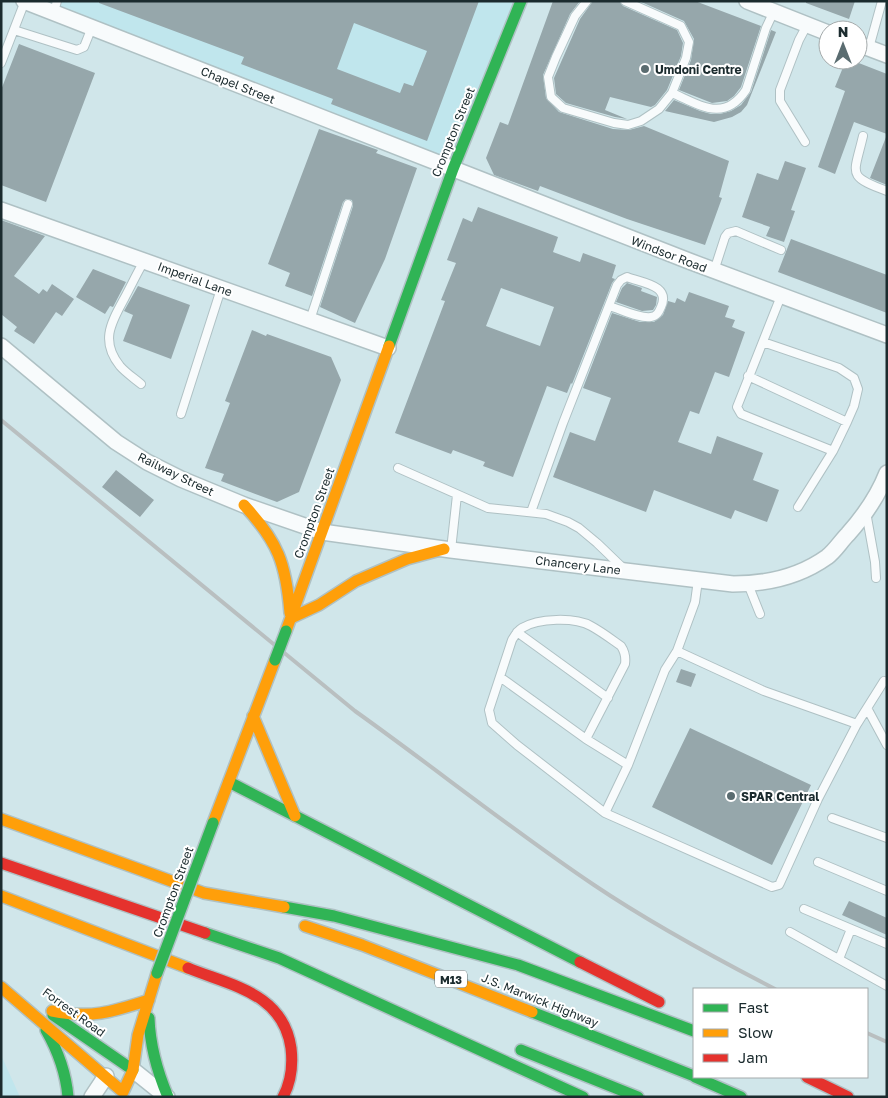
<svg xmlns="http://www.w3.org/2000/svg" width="888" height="1098" viewBox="0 0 888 1098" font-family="'Golos Text',sans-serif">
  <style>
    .built { fill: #c0e6ed }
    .building { fill: #96a7ab; fill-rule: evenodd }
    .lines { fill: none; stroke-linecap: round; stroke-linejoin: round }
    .lane-casing { stroke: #afc1c4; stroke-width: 10 }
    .street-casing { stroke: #afc1c4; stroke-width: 18 }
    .fast-casing { stroke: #afc1c4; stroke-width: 14 }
    .slow-casing { stroke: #afc1c4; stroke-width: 14 }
    .jam-casing { stroke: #afc1c4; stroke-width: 14 }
    .lane { stroke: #f8fbfc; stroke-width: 8 }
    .street { stroke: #f8fbfc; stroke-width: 15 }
    .fast { stroke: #30b455; stroke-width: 11 }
    .slow { stroke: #ff9f0a; stroke-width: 11 }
    .jam { stroke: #e5322d; stroke-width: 11 }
    .rail { stroke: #b9bfc0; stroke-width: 4 }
    .fast-bridge-casing { stroke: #afc1c4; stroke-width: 14; stroke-linecap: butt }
    .fast-bridge { stroke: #30b455; stroke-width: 11 }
    .poi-dot { fill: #5a6c70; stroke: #fff; stroke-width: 2 }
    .labels { text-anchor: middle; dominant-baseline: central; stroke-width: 4; stroke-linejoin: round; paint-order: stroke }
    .shield { fill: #fff; stroke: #5f6b6d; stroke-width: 1 }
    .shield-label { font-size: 11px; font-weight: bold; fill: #1b2b2e }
    .poi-label { font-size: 12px; font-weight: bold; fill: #1b2b2e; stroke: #fff; text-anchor: start }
    .street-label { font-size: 12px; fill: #1b2b2e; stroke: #fff }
  </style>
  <rect width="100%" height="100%" fill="#d0e6ea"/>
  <path class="built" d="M25,1H520L452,168Z
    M1,1055L20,1097H1Z"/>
  <path class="building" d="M99,1H479L427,141L331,104L333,99L241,64L244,57L99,3ZM354,23L427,51L413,86L404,83L400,93L337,69Z
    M553,1H580L570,14L543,75L546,98L559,112L613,129L629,130L644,126L729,161L719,197L722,198L705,245L627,219L540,186L538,191L494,175L486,158L500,122L508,125Z
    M593,1H619L623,6L677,30L683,43L681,56L667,90L655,105L651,107L610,97L605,110L627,119L615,117L566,103L556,94L554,78L580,19Z
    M639,1H695L761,26L741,87L734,96L727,101L712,103L679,90L691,60L694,39L684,21Z
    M806,1H855L849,19L806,3Z
    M771,30L776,32L747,105L741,112L732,117L714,122L665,111L674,100L700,111L711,114H720L731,111L741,105L751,92Z
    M19,44L95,73L46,202L1,185V90Z
    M846,60H851L887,74V134L854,122L835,174L818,167L845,91L835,87Z
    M319,129L378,150L376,153L417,168L385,259L355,323L320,307L353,206L352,200L346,199L343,202L312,296L285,286L290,273L268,264Z
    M886,137H887V185L870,178Z
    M785,161L806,168L791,210L795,211L784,242L766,236L770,227L742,217L757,173L778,180Z
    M478,207L558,237L553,252L580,262L583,253L616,265L612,278L615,279L612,283L572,384L571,383L567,393L547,386L513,477L483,466L485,462L453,450L451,454L395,433L445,301L441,300L456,263L447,260L463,218L472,222ZM501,288L554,307L540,346L486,326Z
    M1,220L45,236L14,276L39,294L43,289L47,292L52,284L74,299L62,316L56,312L34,344L14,331L17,327L1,314Z
    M791,239L887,275V313L778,272Z
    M93,269L126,282L113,307L110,306L105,314L76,297Z
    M627,283L642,288L641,291L657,297L656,305L653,310L642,311L616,302L622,288Z
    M138,286L190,305L171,359L123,341L133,315L124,311Z
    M689,292L729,306L725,317L735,320L732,327L745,332L729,377L715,372L699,414L690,411L678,442L711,454L717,436L763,453L753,480L779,490L767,522L735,510L731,519L654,490L646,512L553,477L570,432L595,441L611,398L583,388L612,313L640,322H654L663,315L668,301L675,303L677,298L685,302Z
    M252,330L266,336L267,334L331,357L341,380L299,492L277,502L221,481L224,474L205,468L230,403L225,401Z
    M116,470L154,500L140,517L102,487Z
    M681,669L696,674L691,687L676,682Z
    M690,728L811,785L772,865L652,807Z
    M849,901L887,918V935L842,915Z"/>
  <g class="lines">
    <defs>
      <path id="lane" d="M587,1L575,16L556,57L548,77L551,97L563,108L614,123L628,125L641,121L659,109L672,93L686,58L689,42L681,26L625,1
        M54,12L57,1
        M14,30L77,50L84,47L92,27
        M869,48L882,1
        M1,63L25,1
        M672,93C700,105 724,123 746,90L766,28L774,11
        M863,136C854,175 846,176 887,191
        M805,142L780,101V90L799,40L807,25
        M714,271L725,237L728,233L736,231L781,250
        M781,296L737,407L741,414L833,451L798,507
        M310,320L348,204
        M748,376L847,422L854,406L858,389L854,378L839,368L763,342
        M141,384C134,378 126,373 120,366C100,341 111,323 124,299C131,286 137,273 144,261
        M181,414L221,289
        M833,451L847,422
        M398,468L488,508L546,514L568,522L579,528L597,543L623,568
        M531,512L563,423L617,285L621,280L627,277C642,283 671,285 661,307C659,312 657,316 651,317C640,319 620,309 609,306
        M866,512L875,562L876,578
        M451,550L457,495
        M748,584L760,614
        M517,632L608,698
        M677,651L764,691L857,724L884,681
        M500,677L586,739L628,765
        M867,708L887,745
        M586,739L625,664C626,657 625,652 621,646C611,639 602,632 591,626C575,617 538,618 522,628C517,631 515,635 512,640L489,710L492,723L517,745L605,813L772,887L779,885L780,883L818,799L857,724
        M605,813L628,765L665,670L677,651L695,602L698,580
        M832,818L887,838
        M818,862L887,891
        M804,909L887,944
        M790,932L887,986
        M839,959L851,929"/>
      <path id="street" d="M24,1L689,261L887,335
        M747,1L828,33
        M858,44L887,55
        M1,210L388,348
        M1,346L116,442L147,462L181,479L244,505L322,532L451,550L733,584C768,584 799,577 827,557C835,551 841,541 848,534C864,516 878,496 887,473
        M133,1070L167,1097
        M92,1097L106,1076"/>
      <path id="fast" d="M389,346L453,169L521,1
        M229,782L580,962
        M284,907L334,916L518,965L694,1031
        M205,933L279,958L583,1097
        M532,1012L694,1076
        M53,1015L133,1070
        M149,1018C150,1046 157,1071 168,1097
        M46,1030C58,1051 66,1073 68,1097
        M521,1050L638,1097
        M695,1077L741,1097"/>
      <path id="slow" d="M244,505C278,542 286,563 290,613
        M291,618L319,605L356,581L407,559L444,549
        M286,631L389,346
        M253,716L295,816
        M1,819L204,893L284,907
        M213,823L275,660
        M1,896L188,968
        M305,926L362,945L532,1012
        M1,987L123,1092L133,1070L138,1035L157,973
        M52,1011C91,1019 112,1012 149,1000"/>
      <path id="jam" d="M1,863L205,933
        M580,962L659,1002
        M188,968C232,986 283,993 291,1048C293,1065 291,1082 283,1097
        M807,1077L848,1097"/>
    </defs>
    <use href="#lane" class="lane-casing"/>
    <use href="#street" class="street-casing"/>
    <use href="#fast" class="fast-casing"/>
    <use href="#slow" class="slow-casing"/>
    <use href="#jam" class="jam-casing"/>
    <use href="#lane" class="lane"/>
    <use href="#street" class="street"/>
    <use href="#fast" class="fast"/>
    <use href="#slow" class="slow"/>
    <use href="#jam" class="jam"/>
    <path class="rail" d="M1,420L355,711C435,768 512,830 594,885C652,924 713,957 775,989
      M867,1033L887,1042"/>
    <defs>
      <path id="fast-bridge" d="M275,660L286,631
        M157,973L213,823"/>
    </defs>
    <use href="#fast-bridge" class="fast-bridge-casing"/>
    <use href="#fast-bridge" class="fast-bridge"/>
  </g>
  <g class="poi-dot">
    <circle cx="645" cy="69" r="5"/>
    <circle cx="731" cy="796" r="5"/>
  </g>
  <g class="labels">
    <rect class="shield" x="435" y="970.5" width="32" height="17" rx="4"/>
    <g class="shield-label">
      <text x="451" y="979">M13</text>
    </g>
    <g class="poi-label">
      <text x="655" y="69">Umdoni Centre</text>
      <text x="741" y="796">SPAR Central</text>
    </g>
    <g class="street-label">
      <text transform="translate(238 85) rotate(22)">Chapel Street</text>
      <text transform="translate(453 132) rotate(-68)">Crompton Street</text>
      <text transform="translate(669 254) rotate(21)">Windsor Road</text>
      <text transform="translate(195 279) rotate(20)">Imperial Lane</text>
      <text transform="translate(176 474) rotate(26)">Railway Street</text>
      <text transform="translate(314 513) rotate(-70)">Crompton Street</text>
      <text transform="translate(578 565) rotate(7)">Chancery Lane</text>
      <text transform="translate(173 892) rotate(-70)">Crompton Street</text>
      <text transform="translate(540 1000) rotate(22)">J.S. Marwick Highway</text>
      <text transform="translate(74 1012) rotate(36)">Forrest Road</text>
    </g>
  </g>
  <rect width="888" height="1098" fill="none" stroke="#1b2b2e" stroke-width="5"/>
  <rect x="693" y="988" width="175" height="90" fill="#ffffff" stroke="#a4aaab"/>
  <rect x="703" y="1004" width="25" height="8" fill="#30b455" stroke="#a4aaab"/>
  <text x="738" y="1013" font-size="15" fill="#1b2b2e">Fast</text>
  <rect x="703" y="1029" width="25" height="8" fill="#ff9f0a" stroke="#a4aaab"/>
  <text x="738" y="1038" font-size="15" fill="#1b2b2e">Slow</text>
  <rect x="703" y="1054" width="25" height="8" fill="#e5322d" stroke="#a4aaab"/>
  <text x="738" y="1063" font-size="15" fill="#1b2b2e">Jam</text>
  <g transform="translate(843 45)"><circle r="24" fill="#ffffff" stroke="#a4aaab"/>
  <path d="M0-4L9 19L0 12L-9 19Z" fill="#5a6c70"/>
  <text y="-8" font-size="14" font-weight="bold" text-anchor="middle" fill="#1b2b2e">N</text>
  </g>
</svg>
